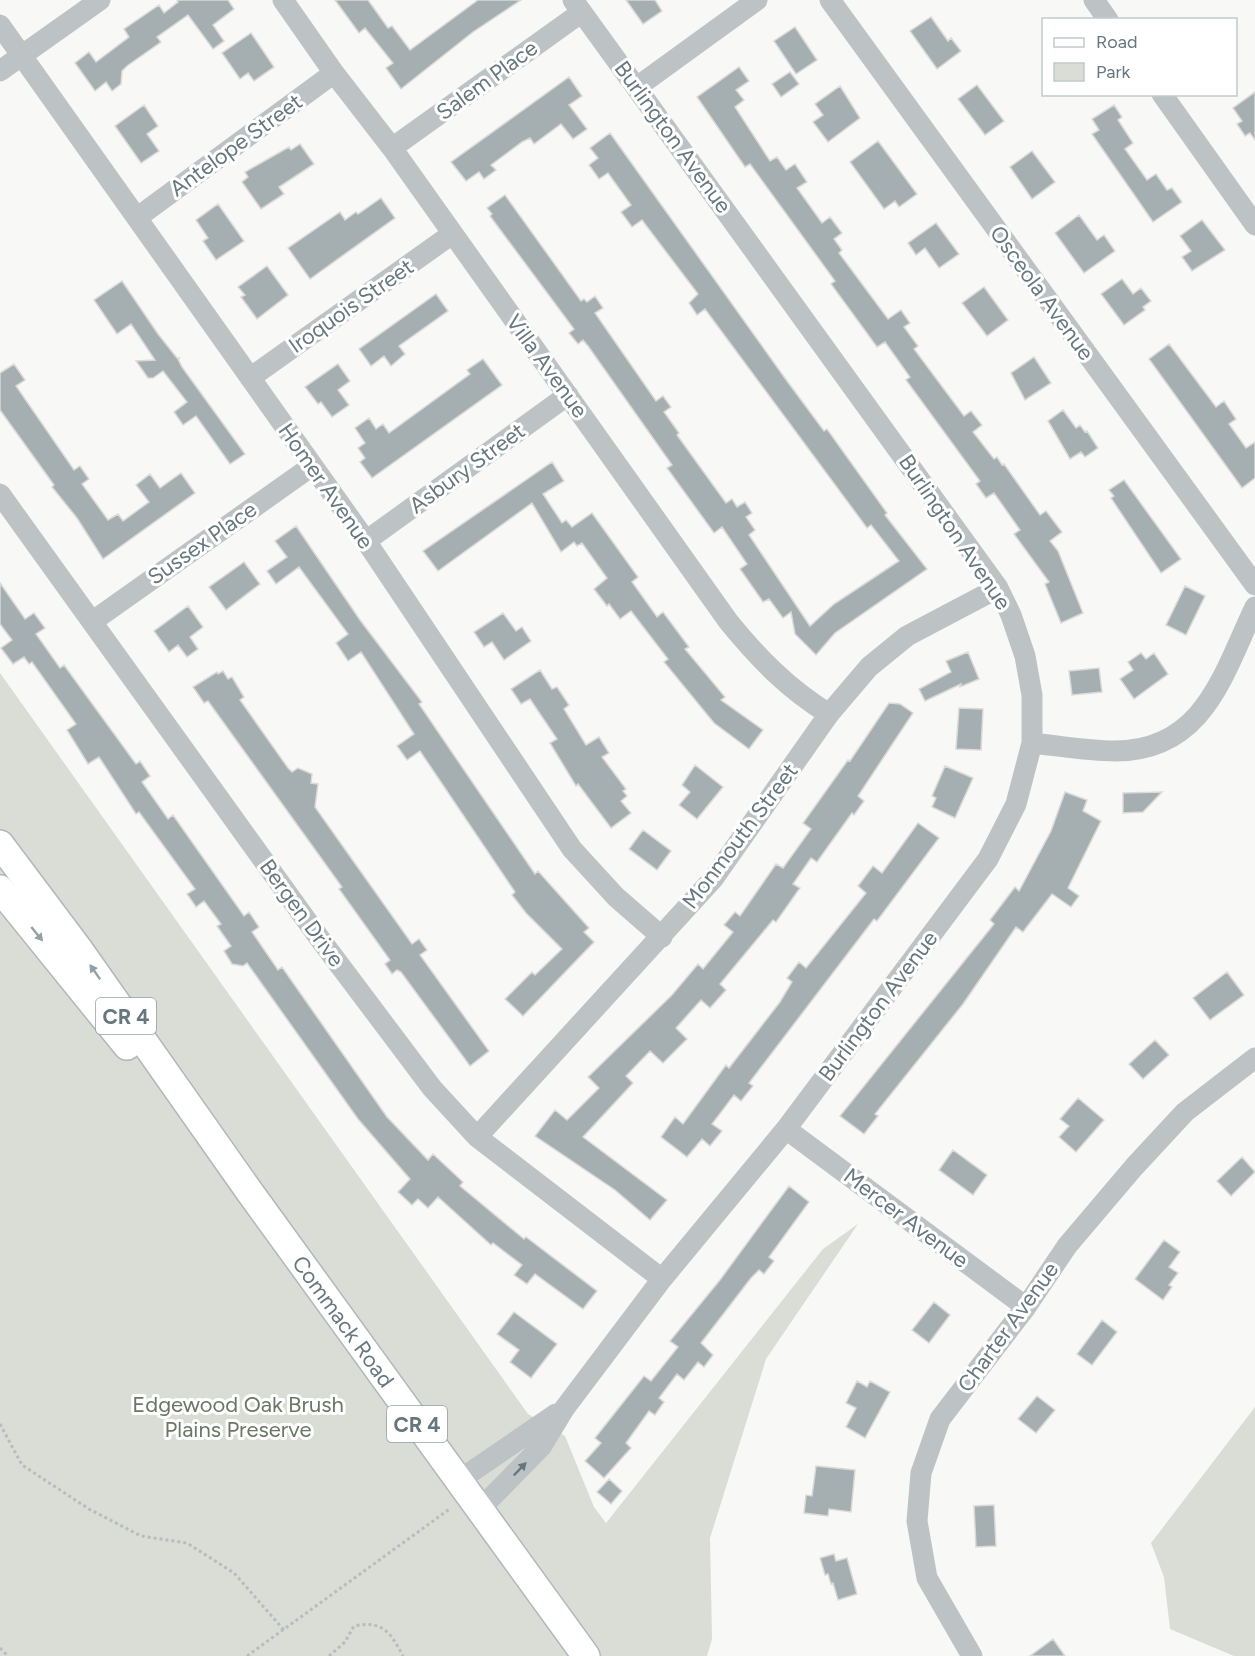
<svg xmlns="http://www.w3.org/2000/svg" width="1255" height="1656" viewBox="0 0 1255 1656" font-family="Figtree,sans-serif">
  <style>
    .green { fill: #d9ddd6 }
    .building { fill: #a5afb2; stroke: #dadad8; stroke-width: 1.5 }
    .lines { fill: none; stroke-linecap: round; stroke-linejoin: round }
    .major-casing { stroke: #b1b7ba; stroke-width: 30 }
    .path { stroke: #b8bcbe; stroke-width: 3; stroke-dasharray: 3 3; stroke-linecap: butt }
    .minor { stroke: #bdc3c5; stroke-width: 21 }
    .major { stroke: #fff; stroke-width: 27 }
    .oneway { fill: #94a0a5 }
    .oneway2 { fill: #66777e }
    .labels { text-anchor: middle; dominant-baseline: central; stroke-width: 6; stroke-linejoin: round; paint-order: stroke }
    .shield { fill: #fff; stroke: #94a0a5; stroke-width: 1.5 }
    .shield-label { font-size: 21px; font-weight: bold; fill: #66777e }
    .street-label { font-size: 22px; fill: #66777e; stroke: #fff }
    .park-label { font-size: 22px; fill: #6a7765; stroke: #fff }
  </style>
  <rect width="100%" height="100%" fill="#f8f8f6"/>
  <path class="green" d="M0,673L528,1414L565,1436L594,1507L606,1523L823,1249L858,1224L766,1359L710,1538L712,1639L707,1656H0Z
    M1255,1407V1656H1234L1170,1629L1164,1577L1151,1543Z"/>
  <path class="building" d="M177,0H228L234,9L213,25L224,41L213,49L188,15L157,37L161,42L127,66L122,71L121,84L112,91L106,82L95,91L75,63L89,52L96,62L129,37L124,29L159,5L164,13L178,2Z
    M335,0H368L388,28L392,26L410,50L478,0H521L473,32L401,89L386,68L393,63L365,28L359,33Z
    M626,0H655L662,11L643,24Z
    M931,17L948,41L951,38L961,51L937,69L910,31Z
    M795,27L817,60L796,74L774,41Z
    M251,33L274,67L254,81L248,73L240,79L222,53Z
    M739,67L749,81L736,90L744,100L735,107L770,161L777,157L786,170L795,164L807,182L797,188L822,223L830,217L842,233L834,239L842,250L839,253L888,319L901,310L910,323L904,327L918,346L914,349L964,416L971,411L982,425L973,432L994,459L997,457L1002,465L1004,464L1040,515L1046,511L1062,532L1050,541L1058,551L1083,613L1061,623L1045,584L1049,582L1014,534L1020,530L994,493L986,498L976,484L980,481L906,380L910,377L885,342L877,347L831,284L835,281L750,164L745,167L697,97Z
    M790,72L799,84L781,97L772,84Z
    M569,77L582,96L569,105L587,129L573,139L561,124L534,144L530,138L522,142L491,165L496,170L484,179L479,172L466,181L451,162Z
    M977,85L1004,121L985,135L958,99Z
    M840,86L860,118L828,142L813,122L823,115L815,104Z
    M1255,92V140L1250,133L1245,136L1237,124L1242,121L1233,108Z
    M144,105L158,126L147,134L159,151L141,163L115,126Z
    M1114,105L1122,117L1118,120L1133,143L1125,149L1147,180L1156,174L1167,190L1172,188L1182,202L1153,222L1092,134L1099,130L1092,119Z
    M610,133L787,381L824,431L827,429L887,513L885,515L927,569L835,633L816,655L795,634L791,612L783,618L769,599L763,602L740,569L747,564L722,527L714,533L667,468L672,465L588,346L583,340L578,344L569,333L574,329L490,216L492,214L487,208L505,195L581,301L584,299L587,302L595,296L603,308L595,313L656,401L663,396L671,407L664,412L679,433L677,435L726,503L732,499L737,507L745,502L752,513L746,517L755,530L749,535L810,626L834,604L899,561L871,525L867,528L705,309L697,315L689,303L698,294L642,220L632,227L621,212L631,205L608,173L599,179L589,165L598,158L590,148Z
    M878,141L917,194L899,207L895,201L884,209L850,162Z
    M300,144L314,164L279,187L284,194L261,209L242,182L248,177L245,172L289,147L291,150Z
    M1032,151L1055,182L1032,199L1010,167Z
    M381,198L395,218L310,279L288,248L340,212L345,220L356,212L358,214Z
    M218,204L244,241L216,260L203,241L208,238L196,220Z
    M1079,215L1097,240L1104,235L1115,251L1084,273L1055,233Z
    M1202,220L1225,250L1192,271L1182,257L1191,251L1180,236Z
    M936,223L959,254L939,268L925,248L916,255L908,243Z
    M267,266L288,295L257,319L241,297L245,295L238,287Z
    M1122,279L1133,294L1141,288L1151,301L1143,307L1145,310L1124,325L1101,294Z
    M122,281L158,334L177,358H180L178,359L182,367L245,454L230,464L196,416L183,425L174,412L187,402L163,371L153,378H148L136,361L155,360L131,324L117,334L94,300Z
    M984,287L1008,320L987,336L962,303Z
    M436,294L448,311L399,346L405,354L391,366L384,356L371,366L359,349Z
    M1169,344L1216,407L1224,401L1236,419L1229,424L1246,448L1255,442V478L1242,488L1149,359Z
    M1034,357L1051,383L1025,400L1011,373Z
    M483,359L502,385L372,478L360,462L365,458L358,448L365,443L355,428L369,418L376,429L383,424L389,433L470,374L467,370Z
    M14,364L25,380L16,386L74,470L80,466L89,479L82,484L108,520L118,514L123,521L149,502L136,485L150,474L160,488L181,473L195,493L103,559L77,518L52,487L54,485L0,410V373Z
    M338,364L350,381L338,390L349,405L332,417L321,402L318,404L305,387Z
    M1063,410L1076,428L1080,425L1085,432L1087,431L1098,448L1085,457L1081,452L1070,459L1048,421Z
    M552,462L564,481L543,494L562,523L566,520L572,527L592,513L638,577L632,582L657,617L663,612L689,647L685,649L725,697L721,700L763,730L749,749L714,723L664,662L668,659L631,611L620,619L609,604L607,606L594,589L607,578L582,543L577,546L574,542L561,552L532,503L438,571L423,551Z
    M1124,480L1181,559L1161,573L1111,498L1114,496L1109,490Z
    M296,526L360,620L422,702L419,704L535,874L538,871L589,928L584,932L594,942L523,1016L505,999L532,972L535,975L562,949L526,913L512,895L515,892L420,751L407,760L397,746L414,734L361,652L348,661L336,643L348,634L299,567L276,584L267,571L287,557L275,541Z
    M244,562L260,584L226,610L209,587Z
    M0,583L25,619L34,613L45,628L36,634L60,668L64,665L136,764L140,761L150,776L142,782L168,819L173,815L244,916L249,912L259,927L252,932L278,970L282,967L387,1117L428,1160L433,1154L463,1182L460,1186L524,1239L526,1237L597,1291L583,1309L535,1274L527,1284L514,1275L522,1265L493,1243L491,1245L438,1197L428,1208L418,1199L412,1205L398,1192L410,1179L358,1119L247,963L243,966L232,964L224,951L231,946L217,926L221,924L204,901L196,907L187,894L195,889L139,812L136,814L99,757L88,764L67,730L76,724L32,662L29,664L24,657L13,664L1,648L12,640L0,624Z
    M1185,586L1205,596L1186,635L1166,625Z
    M188,606L203,627L190,637L198,649L187,657L178,645L169,652L154,631Z
    M503,613L516,631L522,627L531,641L504,660L492,642L484,647L474,632Z
    M968,652L979,679L960,687L961,684L925,701L919,689L951,672L946,661Z
    M1141,653L1146,659L1154,653L1168,674L1134,699L1120,679L1133,670L1128,662Z
    M1099,668L1102,692L1072,695L1069,671Z
    M540,670L552,689L557,687L569,705L564,709L586,745L599,737L609,753L602,757L626,789L623,791L627,796L621,801L631,813L611,828L578,784L576,786L550,743L557,739L530,699L521,704L511,689Z
    M223,671L228,679L232,677L244,697L240,700L288,768L292,772L298,768L312,774L311,783L318,784L315,807L412,944L419,939L427,950L420,955L489,1051L470,1066L401,972L397,970L392,974L385,964L390,960L339,889L342,887L208,701L204,703L193,687L217,672L218,674Z
    M889,703L900,704L913,713L858,796L864,801L854,815L852,813L817,862L811,858L793,884L800,888L776,922L773,920L720,984L726,990L710,1008L701,1000L676,1028L687,1039L663,1063L650,1051L626,1076L633,1083L583,1137L667,1200L650,1220L615,1190L535,1136L555,1110L567,1120L599,1088L588,1077L672,995L698,964L703,969L733,932L724,925L735,912L740,916L776,864L783,868L811,829L803,823L848,760L850,761Z
    M959,708L983,709L981,750L956,749Z
    M695,765L723,787L697,819L679,805L690,792L682,785Z
    M945,766L973,778L955,818L932,807L936,798L932,796Z
    M1065,792L1087,800L1083,811L1101,821L1068,888L1079,896L1071,907L1052,894L1023,932L1016,927L963,1004L875,1114L878,1116L864,1134L840,1116L994,924L990,920L1015,887L1019,891L1051,831Z
    M1162,792L1143,812L1123,813V793Z
    M918,823L939,838L877,921L874,919L749,1083L753,1086L741,1101L734,1095L712,1124L722,1131L710,1146L702,1139L687,1157L661,1137L675,1117L683,1124L726,1065L729,1068L780,1002L792,982L787,978L799,962L806,968L866,893L858,886L873,866L882,873Z
    M643,830L671,851L657,870L629,849Z
    M1227,972L1244,995L1210,1020L1193,998Z
    M1155,1040L1169,1055L1143,1079L1129,1064Z
    M1078,1098L1104,1120L1076,1152L1059,1137L1069,1126L1060,1119Z
    M953,1150L987,1175L973,1195L939,1170Z
    M1242,1157L1255,1172L1231,1196L1217,1181Z
    M789,1186L809,1202L769,1257L774,1261L764,1274L759,1270L751,1278L701,1343L713,1355L704,1367L698,1362L684,1380L677,1374L659,1398L664,1402L655,1415L649,1411L626,1443L631,1448L604,1478L585,1461L601,1443L595,1438L644,1376L651,1381L678,1347L670,1341L720,1280Z
    M1164,1240L1180,1252L1169,1267L1178,1273L1169,1285L1172,1287L1163,1300L1135,1279Z
    M934,1302L950,1315L929,1343L912,1330Z
    M514,1312L557,1344L531,1378L510,1362L519,1350L497,1334Z
    M1102,1320L1117,1332L1092,1365L1077,1354Z
    M857,1381L867,1387L870,1381L890,1392L865,1438L846,1427L856,1408L846,1403Z
    M1037,1396L1055,1410L1036,1433L1018,1419Z
    M816,1466L855,1470L851,1512L829,1509L828,1516L804,1513L806,1495L812,1496Z
    M609,1479L622,1491L611,1504L597,1492Z
    M994,1505L996,1546L976,1547L974,1506Z
    M834,1554L836,1561L847,1558L857,1594L838,1600L833,1583L831,1584L828,1574L825,1575L820,1558Z
    M1053,1639L1065,1656H1030Z"/>
  <g class="lines">
    <defs>
      <g id="major">
        <path id="s1" d="M0,844L78,948L249,1191L586,1656"/>
        <path d="M0,889L127,1046"/>
      </g>
    </defs>
    <use href="#major" class="major-casing"/>
    <path class="path" d="M0,1424L22,1465L89,1509L141,1536L187,1543L234,1573L284,1630
      M0,1648L8,1656
      M247,1656L451,1508
      M329,1656L345,1642L354,1626C383,1620 391,1633 403,1656"/>
    <path class="minor" d="M283,0L334,73L392,148L728,621C758,658 788,689 829,714
      M830,0L1255,585
      M1094,0L1108,20
      M0,25L366,541L572,849L616,897L662,937
      M0,71L100,0
      M637,87L757,0
      M1162,94L1255,225
      M392,148L582,12
      M138,217L334,73
      M250,378L452,234
      M0,494L320,939L432,1088L477,1137L662,1279
      M366,541L568,395
      M93,621L312,466
      M1032,743C1060,746 1088,751 1115,751C1204,751 1223,674 1255,607
      M786,1129L1026,1307
      M477,1137L713,879L829,714L869,667L907,636L998,588
      M458,1481L556,1414
      M479,1510L541,1447L564,1409L662,1279L786,1129L988,859L1016,804L1032,743V695L1025,656L1011,615L998,588L573,0
      M972,1656L927,1578L917,1521L921,1473L940,1419L1026,1307L1067,1246L1134,1167L1185,1112L1255,1058"/>
    <use href="#major" class="major"/>
  </g>
  <defs><path id="oneway-solid" d="M-6-.8H1V-3.2L6.5 0L1 3.2V.8H-6Z" transform="scale(1.5)"/></defs>
  <g class="oneway">
    <use href="#oneway-solid" transform="translate(37 934) rotate(51)"/>
    <use href="#oneway-solid" transform="translate(95 972) rotate(-125)"/>
  </g>
  <use class="oneway2" href="#oneway-solid" transform="translate(520 1469) rotate(-46)"/>
  <g class="labels">
    <g class="shield">
      <rect x="96" y="998" width="60" height="36" rx="4.5"/>
      <rect x="387" y="1406" width="60" height="36" rx="4.5"/>
    </g>
    <g class="shield-label">
      <text x="126" y="1016">CR 4</text>
      <text x="417" y="1424">CR 4</text>
    </g>
    <g class="street-label">
      <text transform="translate(487 80) rotate(-36)">Salem Place</text>
      <text transform="translate(673 137) rotate(54)">Burlington Avenue</text>
      <text transform="translate(236 145) rotate(-36)">Antelope Street</text>
      <text transform="translate(1042 293) rotate(54)">Osceola Avenue</text>
      <text transform="translate(351 306) rotate(-35)">Iroquois Street</text>
      <text transform="translate(547 366) rotate(54)">Villa Avenue</text>
      <text transform="translate(467 468) rotate(-36)">Asbury Street</text>
      <text transform="translate(326 486) rotate(55)">Homer Avenue</text>
      <text transform="translate(955 532) rotate(56)">Burlington Avenue</text>
      <text transform="translate(202 543) rotate(-35)">Sussex Place</text>
      <text transform="translate(740 836) rotate(-53)">Monmouth Street</text>
      <text transform="translate(302 913) rotate(54)">Bergen Drive</text>
      <text transform="translate(878 1006) rotate(-53)">Burlington Avenue</text>
      <text transform="translate(906 1218) rotate(37)">Mercer Avenue</text>
      <text stroke="none"><textPath href="#s1" startOffset="588">Commack Road</textPath></text>
      <text transform="translate(1008 1327) rotate(-54)">Charter Avenue</text>
    </g>
    <g class="park-label">
      <text x="238" y="1404">Edgewood Oak Brush<tspan x="238" dy="25">Plains Preserve</tspan></text>
    </g>
  </g>
  <rect x="1042" y="18" width="195" height="78" fill="#ffffff" stroke="#c2c9cb" stroke-width="1.5"/>
  <rect x="1054" y="38" width="30" height="9" fill="#ffffff" stroke="#c2c9cb" stroke-width="1.5"/>
  <text x="1096" y="48" font-size="18" fill="#66777e">Road</text>
  <rect x="1054" y="63" width="30" height="18" fill="#d9ddd6" stroke="#c2c9cb" stroke-width="1.5"/>
  <text x="1096" y="78" font-size="18" fill="#66777e">Park</text>
</svg>
